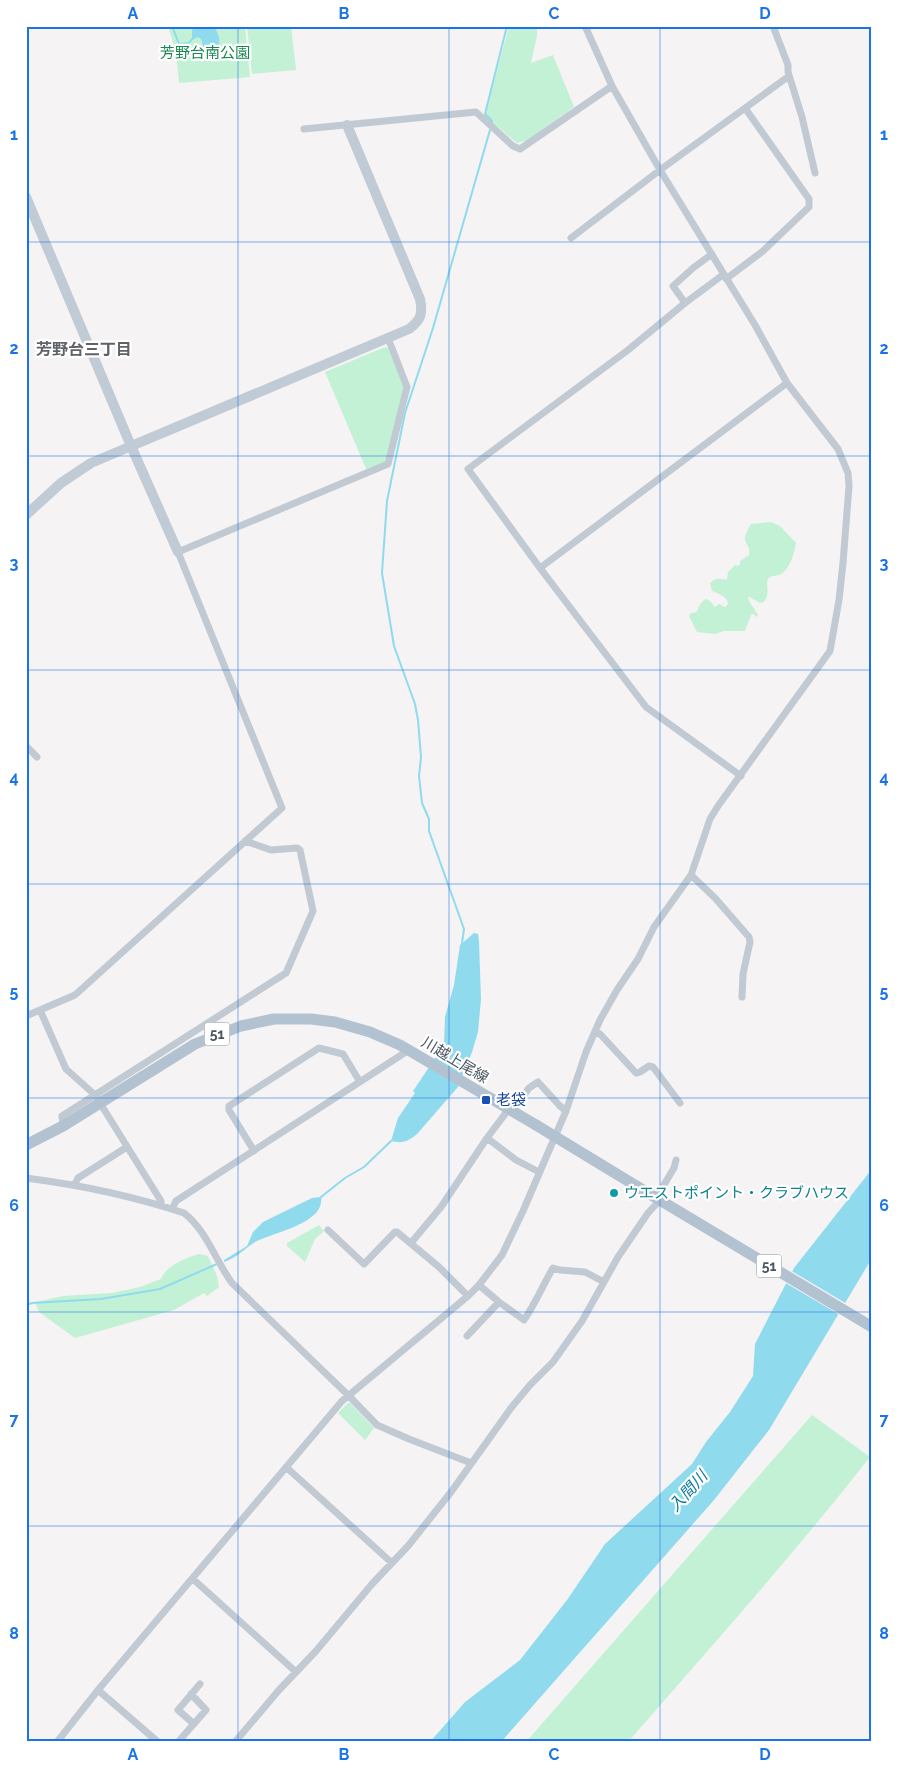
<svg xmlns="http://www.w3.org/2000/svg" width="898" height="1768" viewBox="0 0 898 1768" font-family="Raleway,'Noto Sans JP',sans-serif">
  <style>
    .green { fill: #c3f1d5 }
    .water { fill: #90daee }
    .pier { fill: #f5f3f3 }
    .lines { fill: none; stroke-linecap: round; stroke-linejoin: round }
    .stream { stroke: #90daee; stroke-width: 2 }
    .street { stroke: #c1cad2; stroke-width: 7 }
    .secondary { stroke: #c1cbd6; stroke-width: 10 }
    .primary { stroke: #b3c2d1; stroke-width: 11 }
    .primary-bridge { stroke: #b3c2d1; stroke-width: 11 }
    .grid { fill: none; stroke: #1a73e8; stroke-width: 1; stroke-opacity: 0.55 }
    .transit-dot { fill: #1a4fb4; stroke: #fff; stroke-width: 2 }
    .culture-dot { fill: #0f9aa8; stroke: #fff; stroke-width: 2 }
    .labels { text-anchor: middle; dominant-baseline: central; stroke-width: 4.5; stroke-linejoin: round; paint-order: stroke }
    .shield { fill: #fff; stroke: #808990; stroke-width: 1 }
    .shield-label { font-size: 14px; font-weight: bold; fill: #4a5661 }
    .park-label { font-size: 15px; fill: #17864f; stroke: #fff }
    .street-label { font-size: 15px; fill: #4a5661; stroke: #fff }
    .transit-label { font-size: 15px; fill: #164399; stroke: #fff; text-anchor: start }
    .culture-label { font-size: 15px; fill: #0d838f; stroke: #fff; text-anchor: start }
    .neighbourhood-label { font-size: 16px; font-weight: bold; fill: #5f6368; stroke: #fff }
    .water-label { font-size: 16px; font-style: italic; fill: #0c7c9b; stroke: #fff }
    .neatline { fill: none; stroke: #1a73e8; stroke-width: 2 }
    .grid-label { font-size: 16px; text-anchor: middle; font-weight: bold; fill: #1a73e8 }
  </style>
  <rect width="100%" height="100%" fill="#f5f3f3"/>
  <path class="green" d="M168,26H245L250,77L179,83L176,53Z
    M247,26H291L296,70L252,74Z
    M509,26H537V36L531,63L553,55L574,107L527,140L517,143L485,116Z
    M385,347L388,348L405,387L386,462L367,471L325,372Z
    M771,522L780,526L796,543C794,554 790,570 779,575C776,576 771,575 768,579C765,584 771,592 764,602L760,603L748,596L749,601L758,615L757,617L753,614L751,615L745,631H724L715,634L697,632L689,616L691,613L697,612C698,607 701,602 706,599L710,601L715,607L719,604L725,607L728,604C727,596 719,594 712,591L710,583C716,577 720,579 727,580L728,572L735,565L738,566L740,564V561L749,555C751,546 744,544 745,537C746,533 749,527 751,524Z
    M319,1225L324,1231L315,1239L305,1262L287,1246V1243Z
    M200,1254L208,1256L217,1276L219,1287L207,1296L204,1293L174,1310L75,1338L39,1312L35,1302L63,1296L112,1293L140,1287L161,1279C164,1267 189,1256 200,1254Z
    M348,1403H350L374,1428L365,1440L338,1413Z
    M812,1415L870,1457C793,1555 710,1648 628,1742H526Z"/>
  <path class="water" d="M194,26H213C222,36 223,54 206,56L200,51L203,45L201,39L198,37L192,40V31Z
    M474,933L478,934L479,941L481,999L478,1032L472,1052L458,1087L417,1134C409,1141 402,1144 391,1141L398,1118L415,1093L413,1091L444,1045L445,1017L454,985L460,945Z
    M872,1169V1258L769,1430L714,1500L501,1742H430L465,1702L520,1660L567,1600L605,1544L692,1464L706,1442L730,1412L753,1376L755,1344L794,1268Z
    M321,1197C325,1223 275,1232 257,1241C246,1247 237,1258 224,1262V1260L247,1246L253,1232L263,1222L312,1198Z"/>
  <path class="pier" d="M790,1270L847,1304L840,1315L784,1282Z"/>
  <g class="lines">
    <path class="stream" d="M172,26L179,44L189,43L192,39
      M492,123V121L485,114L507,26
      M462,943L464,929L429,831V819L422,803L419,776L421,757L418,720L415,704L394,646L382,573L387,501L405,413L433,328L490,130
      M321,1197L345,1178L364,1167L391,1141
      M26,1305L32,1303L101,1299L160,1289L217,1264"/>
    <path class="street" d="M773,26L788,65V72L802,117L815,173
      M304,129L476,112L513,146L520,149L612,86
      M571,238L660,170L789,76
      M726,279L763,251L809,207V199L745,108
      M685,303L673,286L693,268L712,254
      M540,568L468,469L628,350L685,303L724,274
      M26,746L37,757
      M741,776L646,707L540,568L787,383
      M691,875L715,898L749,937L750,942L743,974L742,997
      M40,1010L66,1069L95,1095L161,1201V1206
      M26,1016L75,995L282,808L178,552L388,464L407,387L388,338
      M595,1031L601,1035L636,1073L640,1072L649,1066L653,1067L680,1103
      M512,1112L529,1088L538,1082L560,1106L566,1111
      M63,1126L62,1116L286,973L313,911L300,850L297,848L271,850L245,841
      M487,1138L516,1160L539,1172
      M254,1151L229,1110V1106L319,1048L343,1054L360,1082
      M26,1178C80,1185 133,1196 184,1213C207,1231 215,1260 232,1283L349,1396L377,1425L409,1439L471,1463
      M75,1184L78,1178L127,1147
      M656,1198L674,1168L676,1160
      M172,1209L176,1201L409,1050
      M328,1230L364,1264L395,1232H397L439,1267L468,1296
      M411,1243L441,1207L487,1138L508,1110
      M479,1285L499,1302L524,1320C535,1304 543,1285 553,1268L560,1270L585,1272L604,1282
      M467,1336L499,1302
      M286,1467L392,1563
      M193,1579L296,1672
      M98,1690L158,1742
      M194,1724L178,1710L200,1684
      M57,1742L98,1690L342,1401L468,1296L479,1285L502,1255L523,1211L566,1111L586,1052L600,1020L617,990L638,959L654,927L691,875L710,819L718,806L830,651L839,600L843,563L849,486L848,473L838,449L787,383L755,325L660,170L612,86L585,26
      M178,1742L206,1710L191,1694
      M235,1742L279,1690L316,1651L372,1584L408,1546L451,1492L511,1408L530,1385L553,1362L582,1321L618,1257L648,1213L660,1200"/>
    <path class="secondary" d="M26,197L131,446L178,552
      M26,515L61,483L91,463L409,329C421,320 423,314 420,299L347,125"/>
    <path class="primary" d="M26,1145L63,1126L195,1044L241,1026L274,1019H311L335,1022L370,1032L400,1045L536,1125
      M638,1187L872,1327"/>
    <path class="primary-bridge" d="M536,1125L638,1187"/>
  </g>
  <path class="grid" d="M238,26V1742M449,26V1742M660,26V1742M26,242H872M26,456H872M26,670H872M26,884H872M26,1098H872M26,1312H872M26,1526H872"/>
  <rect class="transit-dot" x="481" y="1095" width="10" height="10" rx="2.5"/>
  <circle class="culture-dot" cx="614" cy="1193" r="5"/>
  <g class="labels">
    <g class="shield">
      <rect x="204.5" y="1022.5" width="25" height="23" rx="4"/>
      <rect x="756.5" y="1254.5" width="25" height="23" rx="4"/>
    </g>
    <g class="shield-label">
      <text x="217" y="1034">51</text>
      <text x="769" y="1266">51</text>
    </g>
    <g class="park-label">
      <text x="205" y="53">芳野台南公園</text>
    </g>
    <g class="street-label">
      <text transform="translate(455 1060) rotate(31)">川越上尾線</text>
    </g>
    <g class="transit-label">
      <text x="496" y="1100">老袋</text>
    </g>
    <g class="culture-label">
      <text x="624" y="1193">ウエストポイント・クラブハウス</text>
    </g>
    <g class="neighbourhood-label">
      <text x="84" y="349">芳野台三丁目</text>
    </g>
    <g class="water-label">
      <text transform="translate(688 1491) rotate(-48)">入間川</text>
    </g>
  </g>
  <rect width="898" height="1768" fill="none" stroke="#ffffff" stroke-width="55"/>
  <rect x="28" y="28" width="842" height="1712" class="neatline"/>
  <g class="grid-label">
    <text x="133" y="19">A</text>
    <text x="344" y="19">B</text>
    <text x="554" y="19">C</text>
    <text x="765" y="19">D</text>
    <text x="14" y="140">1</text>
    <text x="884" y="140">1</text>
    <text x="14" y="354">2</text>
    <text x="884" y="354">2</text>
    <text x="14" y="569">3</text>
    <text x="884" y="569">3</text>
    <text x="14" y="783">4</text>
    <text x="884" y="783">4</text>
    <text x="14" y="997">5</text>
    <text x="884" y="997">5</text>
    <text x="14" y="1211">6</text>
    <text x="884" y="1211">6</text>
    <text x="14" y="1425">7</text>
    <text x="884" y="1425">7</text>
    <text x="14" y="1639">8</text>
    <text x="884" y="1639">8</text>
    <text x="133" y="1760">A</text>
    <text x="344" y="1760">B</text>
    <text x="554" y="1760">C</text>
    <text x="765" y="1760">D</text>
  </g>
</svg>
